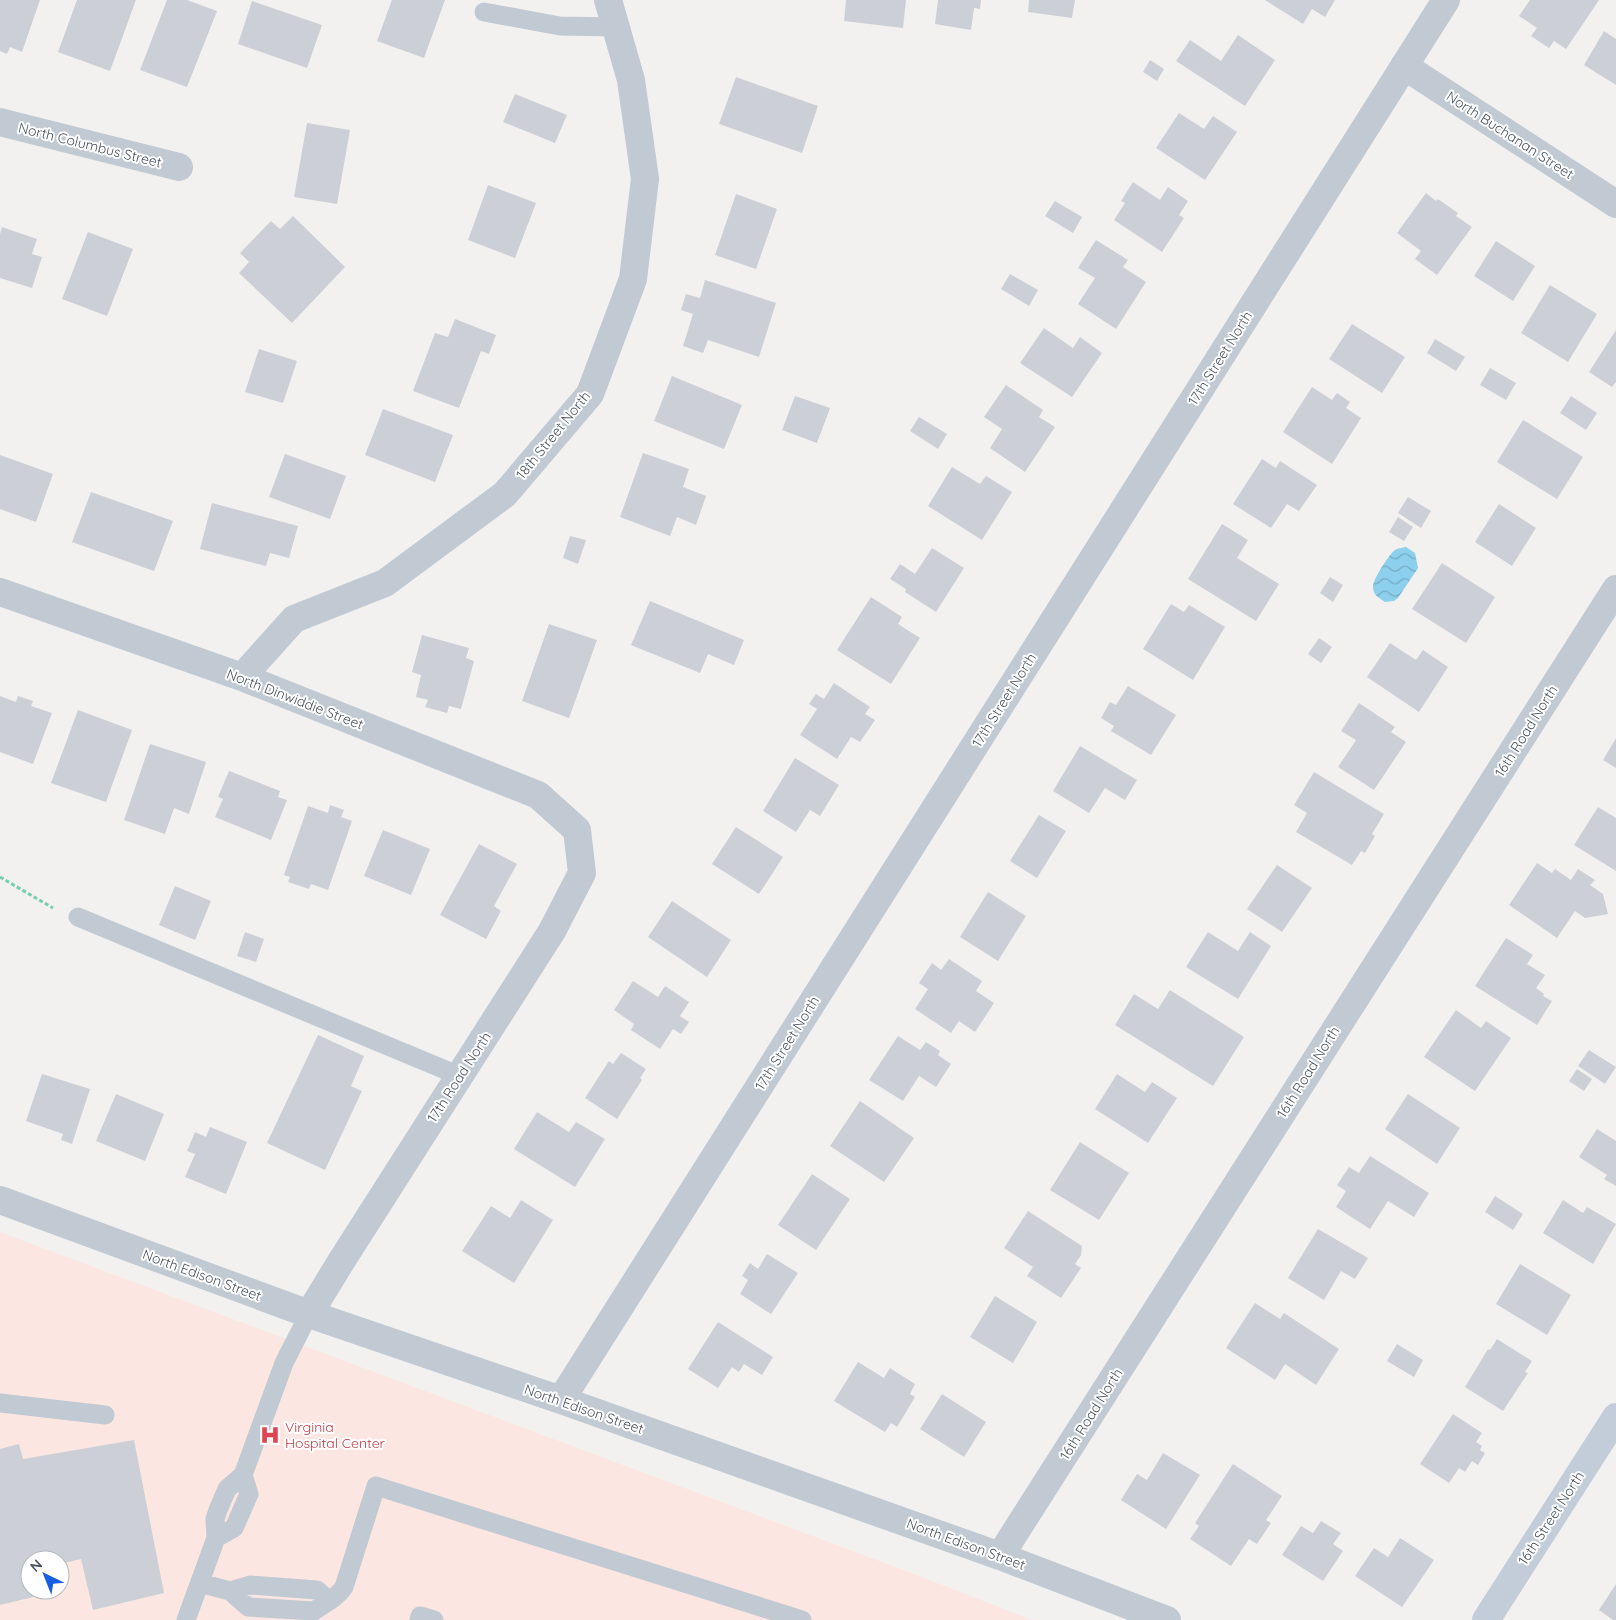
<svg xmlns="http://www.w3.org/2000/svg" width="1616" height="1620" viewBox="0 0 1616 1620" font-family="Quicksand,sans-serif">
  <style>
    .medical { fill: #fbe6e2; fill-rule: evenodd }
    .water { fill: url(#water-waves) }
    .building { fill: #cccfd6 }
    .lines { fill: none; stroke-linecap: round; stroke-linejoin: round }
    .path { stroke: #77ceab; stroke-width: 3; stroke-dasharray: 4 2.5; stroke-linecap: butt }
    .lane { stroke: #c1c9d2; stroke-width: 19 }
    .street { stroke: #c1c9d2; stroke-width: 28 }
    .secondary { stroke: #c3ccd9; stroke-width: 28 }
    .labels { text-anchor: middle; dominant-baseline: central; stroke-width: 4; stroke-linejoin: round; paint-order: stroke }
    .street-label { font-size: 14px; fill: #48525e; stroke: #fff }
    .health-label { font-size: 14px; fill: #be3a42; stroke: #fff; text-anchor: start }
  </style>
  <defs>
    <pattern id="water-waves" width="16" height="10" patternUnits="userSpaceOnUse" patternTransform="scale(1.25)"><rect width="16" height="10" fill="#8cd0ed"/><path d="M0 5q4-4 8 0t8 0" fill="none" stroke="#74abc3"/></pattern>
  </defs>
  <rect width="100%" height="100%" fill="#f3f1f0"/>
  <path class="medical" d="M0,1232L909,1572L1032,1620H0ZM30,1560H60V1590H30Z"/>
  <path class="water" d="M1406,547L1415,553L1418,568L1398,598L1394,601L1385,602C1379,598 1373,595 1373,587C1372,581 1389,554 1395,550C1398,548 1402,548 1406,547Z"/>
  <path class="building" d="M0,0H40L22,52L10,47L7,54L0,51Z
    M77,0H136L110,71L58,52Z
    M167,0H187L217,11L187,87L140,70Z
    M392,0H445L424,58L377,41Z
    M846,0H906L903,28L844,21Z
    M938,0H981L980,9L974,8L971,30L935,24Z
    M1029,0H1075L1072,18L1028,12Z
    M1265,0H1335L1325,17L1312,9L1303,24Z
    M1530,0H1599L1566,49L1554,41L1549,48L1531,36L1537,28L1519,16Z
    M252,1L322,25L307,68L238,44Z
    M1604,31L1616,39V85L1584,65Z
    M1238,35L1275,60L1245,106L1176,61L1190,40L1221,61Z
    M1150,60L1164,69L1157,81L1143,72Z
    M736,77L818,106L802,153L719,124Z
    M515,94L567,115L555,143L503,122Z
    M1179,113L1204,129L1213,116L1237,132L1205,180L1156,148Z
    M307,123L350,130L337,204L294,197Z
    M1133,182L1160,200L1168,187L1188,201L1179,215L1184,218L1162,252L1114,220L1125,203L1121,201Z
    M488,185L536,203L515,258L468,240Z
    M1426,193L1436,201L1438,199L1458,213L1456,216L1472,227L1437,275L1415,259L1421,251L1397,233Z
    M736,194L777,209L756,269L715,255Z
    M1055,201L1082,217L1073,233L1045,216Z
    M293,216L345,267L292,323L239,273L249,262L240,253L271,221L280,229Z
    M2,227L37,239L32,254L42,257L32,288L0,278V234Z
    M88,232L133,249L107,316L62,299Z
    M1096,240L1128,260L1123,267L1146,282L1116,329L1078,304L1095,278L1078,268Z
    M1496,241L1535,266L1513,301L1474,276Z
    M1010,274L1038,290L1029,306L1001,289Z
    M705,280L776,303L759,357L708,340L703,353L683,346L693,314L681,310L686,294L700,298Z
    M1550,285L1597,314L1568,362L1521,333Z
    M455,319L496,335L489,354L481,351L459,408L413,391L435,333L448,337Z
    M1352,324L1405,357L1382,393L1329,359Z
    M1044,328L1073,348L1080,337L1102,353L1072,397L1020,363Z
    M1616,330V382L1612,387L1589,372Z
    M1435,339L1465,357L1456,371L1427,353Z
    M259,349L297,361L283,403L245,392Z
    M1490,368L1516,383L1506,400L1480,385Z
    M672,376L742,405L724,449L654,421Z
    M1006,385L1043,410L1039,417L1055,427L1025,472L990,448L1002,429L984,417Z
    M1312,387L1332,400L1337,393L1350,402L1346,408L1361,418L1332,464L1283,432Z
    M795,396L830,408L817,443L782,430Z
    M1571,396L1597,413L1586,430L1560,413Z
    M383,409L453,435L435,482L365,455Z
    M919,417L947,434L938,449L910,431Z
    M1523,420L1583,457L1557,499L1497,462Z
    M643,453L689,469L683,487L706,496L696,525L677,517L670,536L620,517Z
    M285,454L346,476L330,519L269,497Z
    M0,455L53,474L36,522L0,509Z
    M1262,459L1276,468L1280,461L1317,485L1299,511L1287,504L1271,528L1233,504Z
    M952,467L980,484L986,476L1012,492L982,540L928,506Z
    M91,492L173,521L154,571L72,542Z
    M1408,497L1431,511L1421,528L1398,513Z
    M212,503L298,526L289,558L270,553L266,566L200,549Z
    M1499,504L1536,528L1512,566L1475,542Z
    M1398,517L1413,527L1404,541L1389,532Z
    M1222,524L1248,540L1237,558L1279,584L1256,621L1188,579Z
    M570,536L586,540L578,564L563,558Z
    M932,548L964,568L936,612L905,592L906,589L890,579L900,564L915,574Z
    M1442,563L1495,597L1466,643L1412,609Z
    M1330,577L1343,585L1333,602L1320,593Z
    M871,597L902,617L898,624L920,638L891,684L837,650Z
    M650,601L744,640L734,665L708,654L700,673L631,645Z
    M1171,604L1184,612L1189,605L1225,627L1193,680L1143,649Z
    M549,624L597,640L569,718L522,701Z
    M422,635L469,648L466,658L474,661L461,709L449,706L447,713L425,707L428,700L416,697L421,675L412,672Z
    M1319,638L1332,647L1321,663L1308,654Z
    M1390,643L1416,660L1423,650L1448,667L1419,712L1367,677Z
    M834,683L870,707L865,714L875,720L860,742L851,737L837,759L800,735L817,709L809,704L816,694L824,699Z
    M1128,686L1176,715L1151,755L1111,731L1114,726L1101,718L1110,702L1116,705Z
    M0,696L16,702L18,696L33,701L31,706L52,713L33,764L0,752Z
    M1359,703L1395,727L1391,732L1406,742L1374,790L1338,767L1356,740L1341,731Z
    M78,710L132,730L106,802L51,783Z
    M1616,738V768L1603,760Z
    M150,744L206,762L189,814L174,808L165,834L124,820Z
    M1080,746L1137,780L1125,800L1105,788L1089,813L1053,791Z
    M795,758L839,785L820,816L810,810L796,832L763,811Z
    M229,771L280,791L278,797L287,800L271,840L215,817L223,799L218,797Z
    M1314,772L1384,814L1372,834L1375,836L1365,853L1361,851L1352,865L1296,832L1307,813L1294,805Z
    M330,805L344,810L341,817L352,821L328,890L311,884L309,889L288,882L290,877L284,875L308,806L328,813Z
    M1598,807L1616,818V871L1574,845Z
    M1039,815L1066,831L1037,878L1010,861Z
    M736,827L783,857L759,894L712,864Z
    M383,830L430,849L411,895L364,876Z
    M479,844L517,864L494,906L501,911L486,939L440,915Z
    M1537,863L1552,873L1555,869L1571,880L1578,869L1595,880L1590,885L1603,894L1608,914L1585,918L1575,911L1557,938L1509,905Z
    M1277,865L1312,888L1282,932L1247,909Z
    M175,886L211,901L195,940L159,925Z
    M988,892L1026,916L998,961L960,937Z
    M672,901L731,940L707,977L648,937Z
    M245,932L264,939L256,962L237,956Z
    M1208,932L1238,951L1250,932L1271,946L1238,999L1186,967Z
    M1506,938L1533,955L1527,964L1545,975L1536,988L1544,994L1543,996L1552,1001L1537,1025L1475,986Z
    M949,959L982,981L976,991L994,1003L975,1032L959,1021L951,1033L915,1009L928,989L919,983L932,963L941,970Z
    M633,981L658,997L665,986L689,1002L680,1016L689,1022L681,1034L673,1029L660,1049L631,1030L634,1024L614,1010Z
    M1170,990L1244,1037L1213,1086L1115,1025L1134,994L1158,1009Z
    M1456,1010L1481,1028L1486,1021L1511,1038L1475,1091L1424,1057Z
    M318,1035L364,1056L351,1086L362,1091L325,1170L267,1143Z
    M898,1036L920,1050L926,1042L940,1051L938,1055L951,1064L936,1087L919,1076L903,1101L869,1080Z
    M1589,1050L1616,1067L1605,1084L1578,1066Z
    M621,1053L646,1069L640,1078L642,1080L617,1119L585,1098L609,1061L613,1064Z
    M1577,1069L1592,1079L1584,1091L1569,1081Z
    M42,1074L90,1089L72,1144L61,1140L63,1134L26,1121Z
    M1117,1074L1145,1092L1152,1082L1177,1098L1148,1143L1095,1109Z
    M116,1094L164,1114L145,1161L96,1141Z
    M1408,1094L1460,1128L1437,1164L1385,1129Z
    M860,1101L914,1138L884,1182L830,1146Z
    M537,1112L569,1132L576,1122L605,1139L575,1187L514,1149Z
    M210,1127L247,1142L226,1194L185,1177L195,1154L187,1151L195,1132L206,1137Z
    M1597,1129L1616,1141V1186L1604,1179L1607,1175L1579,1157Z
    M1080,1142L1129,1173L1099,1220L1050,1190Z
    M1370,1156L1429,1193L1414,1217L1388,1201L1370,1229L1336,1207L1346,1191L1337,1185L1349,1167L1359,1173Z
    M812,1174L850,1199L816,1250L778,1225Z
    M1495,1196L1523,1214L1513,1230L1485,1212Z
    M521,1200L553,1220L514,1283L462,1251L491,1206L510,1218Z
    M1563,1200L1583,1213L1587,1207L1616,1224L1593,1264L1543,1233Z
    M1028,1211L1082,1246L1081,1255L1075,1264L1081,1268L1061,1298L1027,1276L1033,1267L1004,1248Z
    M1318,1229L1368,1258L1355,1279L1341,1271L1324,1300L1288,1278Z
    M767,1254L798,1273L771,1314L740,1294L748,1280L742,1276L750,1263L758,1269Z
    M1520,1264L1571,1295L1547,1335L1496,1304Z
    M995,1296L1037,1322L1013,1363L970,1337Z
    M1255,1303L1280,1319L1284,1313L1339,1349L1316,1385L1285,1364L1275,1380L1226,1348Z
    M718,1322L773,1357L762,1375L744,1364L739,1372L732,1367L718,1388L688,1369Z
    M1497,1339L1532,1361L1525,1372L1528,1373L1503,1411L1465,1387L1488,1349L1490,1350Z
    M1397,1344L1423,1360L1414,1377L1387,1361Z
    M858,1362L884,1378L890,1368L915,1384L910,1394L915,1397L897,1427L891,1423L885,1432L834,1401Z
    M942,1394L986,1422L964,1457L920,1429Z
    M1453,1414L1482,1433L1476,1442L1482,1446L1480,1450L1485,1453L1478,1465L1472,1461L1465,1472L1459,1468L1449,1483L1420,1464Z
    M134,1440L164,1593L93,1610L81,1559L60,1564V1560H30V1569L27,1570L30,1590L33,1597L0,1605V1449L19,1444L23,1459Z
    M1163,1453L1200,1475L1166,1529L1121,1500L1137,1474L1147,1480Z
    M1233,1464L1282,1496L1266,1520L1271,1523L1257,1544L1249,1539L1231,1566L1190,1539L1199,1526L1195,1523Z
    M1321,1521L1341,1533L1333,1544L1343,1551L1323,1581L1282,1555L1301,1526L1313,1533Z
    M1400,1538L1434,1560L1402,1607L1355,1576L1374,1548L1388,1557Z
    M1616,1584V1620H1613L1599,1610Z"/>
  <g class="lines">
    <path class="path" d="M0,877L53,908"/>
    <path class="lane" d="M484,12L560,26L616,27
      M78,917L460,1076
      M0,1403L105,1415
      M216,1538L234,1528L249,1494L243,1475
      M200,1583L230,1591L248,1607L314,1611C325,1603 337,1598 344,1587L376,1486L802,1620
      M230,1591L250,1585L317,1590L328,1600
      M186,1620L216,1538L215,1519L218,1510L227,1489L243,1475L284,1363L309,1314
      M419,1620L420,1616L434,1620"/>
    <path class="street" d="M1404,66L1616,204
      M0,122L179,167
      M0,592L242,677L538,795L577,830L582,873L552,931L342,1260L309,1314
      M242,677L294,619L385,583L505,494L590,394L633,279L645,179L631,80L608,0
      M0,1200L309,1314L561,1400L1000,1556L1167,1620
      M561,1400L1446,0
      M1000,1556L1616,589"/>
    <path class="secondary" d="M1486,1620L1616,1417"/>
  </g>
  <defs>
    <symbol id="hospital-bare" viewBox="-9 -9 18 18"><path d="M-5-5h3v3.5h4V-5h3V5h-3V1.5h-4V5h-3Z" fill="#e0444e" stroke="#fff" stroke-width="2.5" paint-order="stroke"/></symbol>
  </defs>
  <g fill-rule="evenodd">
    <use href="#hospital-bare" x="256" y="1421" width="28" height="28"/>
  </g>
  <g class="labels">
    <g class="street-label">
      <text transform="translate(1510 135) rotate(33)">North Buchanan Street</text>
      <text transform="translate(90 145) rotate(14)">North Columbus Street</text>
      <text transform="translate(1220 358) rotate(-58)">17th Street North</text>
      <text transform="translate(553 435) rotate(-51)">18th Street North</text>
      <text transform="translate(295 699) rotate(21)">North Dinwiddie Street</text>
      <text transform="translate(1004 700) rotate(-58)">17th Street North</text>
      <text transform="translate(1526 731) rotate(-58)">16th Road North</text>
      <text transform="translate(787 1043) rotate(-58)">17th Street North</text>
      <text transform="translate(1308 1072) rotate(-58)">16th Road North</text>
      <text transform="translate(459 1077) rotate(-57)">17th Road North</text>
      <text transform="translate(202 1275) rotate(20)">North Edison Street</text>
      <text transform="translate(584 1409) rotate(19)">North Edison Street</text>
      <text transform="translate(1091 1414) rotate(-58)">16th Road North</text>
      <text transform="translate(1551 1518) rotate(-57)">16th Street North</text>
      <text transform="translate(966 1544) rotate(20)">North Edison Street</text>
    </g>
    <g class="health-label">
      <text x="285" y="1427">Virginia<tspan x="285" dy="16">Hospital Center</tspan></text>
    </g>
  </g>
  <g transform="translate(45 1575) rotate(317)"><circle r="24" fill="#ffffff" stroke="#b6babf"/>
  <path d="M0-4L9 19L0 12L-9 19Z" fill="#185ee5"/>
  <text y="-8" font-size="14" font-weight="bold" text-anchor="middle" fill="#48525e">N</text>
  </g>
</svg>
